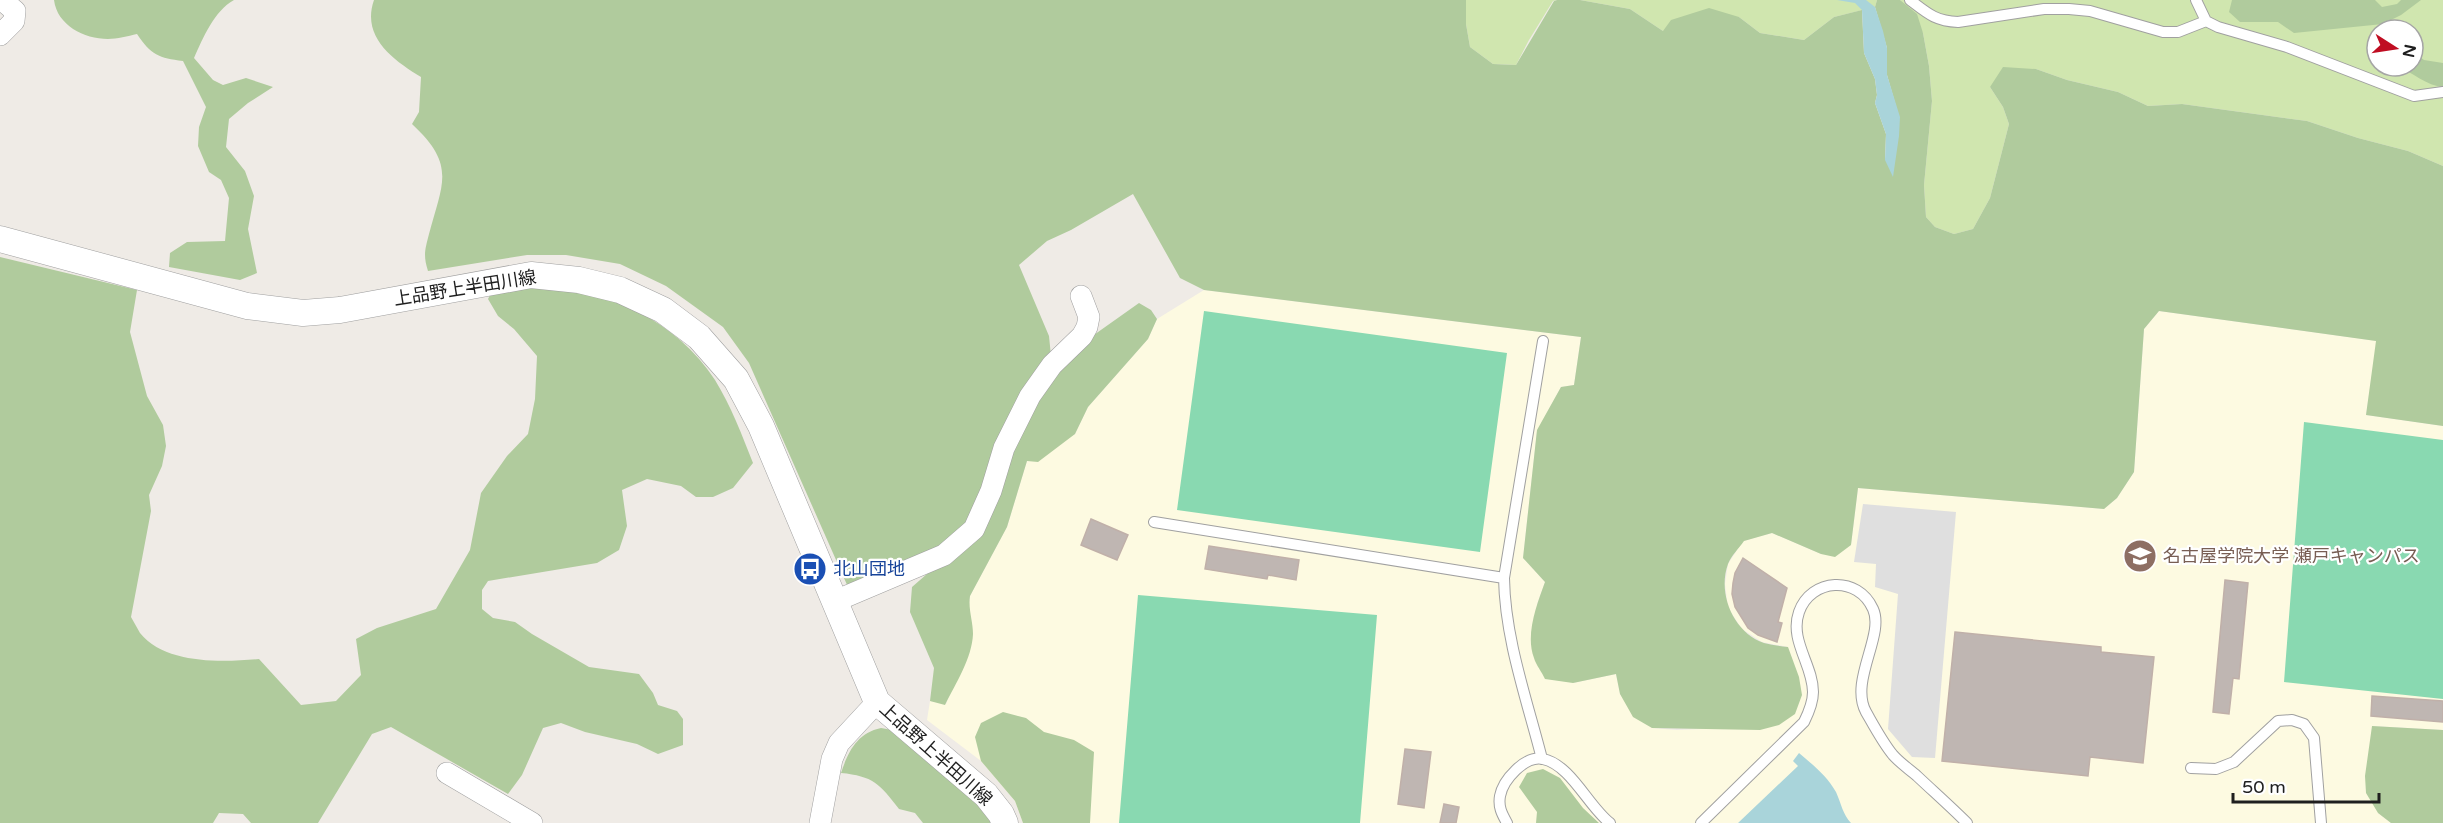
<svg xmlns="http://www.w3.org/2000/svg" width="2443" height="823" viewBox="0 0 2443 823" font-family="'Varela Round','Noto Sans JP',sans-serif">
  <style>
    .education { fill: #fdfae1 }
    .grass { fill: #d0e6af; fill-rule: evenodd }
    .forest { fill: #b0cb9d }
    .pitch { fill: #89d9b1 }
    .parking { fill: #dfdfdf }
    .water { fill: #a9d4da }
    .building { fill: #bfb6b2; stroke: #c0b0a9; stroke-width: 1.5 }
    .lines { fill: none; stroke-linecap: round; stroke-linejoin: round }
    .service-casing { stroke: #a0a0a0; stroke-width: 12 }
    .minor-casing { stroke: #a0a0a0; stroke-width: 22 }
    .tertiary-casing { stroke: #a0a0a0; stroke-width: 27 }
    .service { stroke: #fff; stroke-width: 10 }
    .minor { stroke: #fff; stroke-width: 21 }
    .tertiary { stroke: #fff; stroke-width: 26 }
    .labels { text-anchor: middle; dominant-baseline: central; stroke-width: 4.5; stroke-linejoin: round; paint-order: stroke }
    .street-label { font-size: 18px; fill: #1f1f1f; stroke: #fff }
    .education-label { font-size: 18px; fill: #785e54; stroke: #fff; text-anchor: start }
    .transit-label { font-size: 18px; fill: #164399; stroke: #fff; text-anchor: start }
  </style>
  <rect width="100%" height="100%" fill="#efebe6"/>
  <path class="education" d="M1204,290L1581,337L1574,385L1561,387L1537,431L1523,558L1545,582L1537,604L1573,683L1616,674L1620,694L1652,728L1677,730L1725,728L1788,647L1762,642L1742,629L1728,608L1725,584L1728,564L1743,541L1772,533L1821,554L1851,545L1858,488L2104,509L2117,498L2134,472L2144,329L2159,311L2377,341L2366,415L2443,426V730L2372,726L2378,813L2391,823H1023L1015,801L981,761L927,720L930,701L946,704L973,634L968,608L970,596L1007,527L1027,461L1075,434L1088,407L1148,339L1157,319Z"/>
  <path class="grass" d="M1466,0H1557L1553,1L1529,40L1516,65L1493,64L1470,47L1466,24Z
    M1580,0H1877L1875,7L1834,17L1804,40L1760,33L1739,17L1663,31L1630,9Z
    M1900,0H2443V166L2408,151L2358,138L2307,121L2182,104L2148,106L2118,92L2067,80L2036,69L1990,87L2003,107L2009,124L1990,198L1973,229L1954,234L1935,227L1926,217L1924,185L1932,101L1929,66L1923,33ZM2377,30H2413V66H2377Z"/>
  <path class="forest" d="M54,0H234C214,11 203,38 194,58L213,80L223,85L246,78L273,87L248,103L229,119L226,147L245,171L254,196L248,229L257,273L240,280L169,267L170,253L187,242L225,241L229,198L221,180L209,172L198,146L199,127L206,107L183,61C159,58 151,55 137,34C128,36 117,39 108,39C84,39 57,25 54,0Z
    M374,0H1466V24L1470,47L1493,64L1516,65L1554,1L1557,0H1580L1630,9L1663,31L1671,20L1709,8L1739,17L1760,33L1804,40L1834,17L1862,10L1864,53L1875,79L1877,95L1875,103L1886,134L1885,160L1899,117L1887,75V48L1875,7L1877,0H1900L1917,14L1923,33L1929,66L1932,101L1924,185L1926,217L1935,227L1954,234L1973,229L1990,198L2009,124L2003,107L1990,87L2003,67L2036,69L2067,80L2118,92L2148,106L2182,104L2307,121L2358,138L2408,151L2443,166V426L2366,415L2376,341L2159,311L2144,329L2134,472L2117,498L2104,509L1858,488L1851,545L1835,557L1821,554L1772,533L1744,541C1739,548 1731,556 1728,564C1717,594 1734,633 1764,643C1772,645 1780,646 1788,647L1799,677L1802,695L1795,714L1779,725L1760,730L1652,728L1633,717L1620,694L1616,674L1573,683L1545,679C1542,672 1536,665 1534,658C1525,635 1537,604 1545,582L1523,558L1537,430L1561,387L1574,385L1581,337L1204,290L1180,278L1133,194L1071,230L1047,241L1019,265L1049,336L1051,356L970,520L943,546L848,587L749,363L723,327L666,286L620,264L566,255H527L428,271C423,255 425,250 429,234C443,182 456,165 412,124L419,112L421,77C393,60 361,37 374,0Z
    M2232,0H2375L2382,7L2397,4L2401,0H2421L2401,15L2383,24L2294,33L2278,22H2240L2229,12Z
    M2413,52L2424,60L2443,63V87C2427,86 2412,72 2397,66H2413Z
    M0,257L137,290L130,332L147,396L163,425L166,446L162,466L149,495L151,511L131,617C134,622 137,628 140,633C166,665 223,662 259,659L301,705L336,701L361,675L356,639L377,628L436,609L470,550L481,493L507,456L528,434L535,399L537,356L514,329L498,316L488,299L491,293C505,291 522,285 536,285C605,287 677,321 715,380C731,406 742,435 753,463L733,488L713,497H696L681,486L647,479L622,490L627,526L619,550L597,563L488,581L482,590V609L493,618L515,622L532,634L589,667L639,674L653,693L658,705L677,711L683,719V745L658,754L637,744L585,732L561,723L543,728L522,775L508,794L391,727L372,734L318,823H251L243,814L219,813L213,823H0Z
    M1139,303L1151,310L1157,319L1148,339L1088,407L1075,434L1038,462L1027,461L1007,527L970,596C968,609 973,621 973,634C972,658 956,683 945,705L930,701L934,668L910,612L912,587L935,567L961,552L1015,438L1054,373L1091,337Z
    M1003,712L1026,718L1044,732L1074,740L1094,752L1090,823H1023L1015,801L981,761L975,737L981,723Z
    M2372,726L2443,730V823H2391L2378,813L2366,793L2365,776Z
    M881,728L898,731L978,803L991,823H923L915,813L899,809C880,784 873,776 841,773C848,752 857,733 881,728Z
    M1543,769L1560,778L1583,808L1599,823H1536L1537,812L1519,787L1527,773Z"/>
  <path class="pitch" d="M1204,311L1507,353L1480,552L1177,510Z
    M2304,422L2443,440V699L2284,682Z
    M1138,595L1377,615L1360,823H1119Z"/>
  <path class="parking" d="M1863,504L1956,512L1935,758L1912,757L1888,729L1898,594L1875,587L1876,564L1854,562Z"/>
  <path class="water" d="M1837,0H1866L1875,7L1883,31L1887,48V75L1900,117L1899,136L1893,177L1885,160L1886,134L1875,103L1877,95L1875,79L1864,53L1862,10L1855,3Z
    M1799,753C1813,765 1827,776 1836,792C1841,803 1843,815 1851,823H1738L1798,766L1793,761Z"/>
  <path class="building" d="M1091,519L1128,535L1117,560L1081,545Z
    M1209,546L1299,560L1296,580L1268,575L1267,579L1205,569Z
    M1743,558L1787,588L1778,622L1782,623L1777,642L1758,635L1748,628L1735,607L1732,594L1733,583L1735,573Z
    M2225,580L2248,583L2239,679L2233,678L2229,714L2213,712Z
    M1955,632L2101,647V652L2154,657L2143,763L2090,757L2088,776L1942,761Z
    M2372,696L2443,701V722L2371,716Z
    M1405,749L1431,752L1424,808L1398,804Z
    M1444,804L1459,807L1456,823H1440Z"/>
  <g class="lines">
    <defs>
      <path id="service" d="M1910,0C1927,13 1935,21 1958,22L2044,9H2069L2090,11L2163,32H2178L2206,21
        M2196,0L2206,21L2218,27L2287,47L2414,96L2443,92
        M1154,522L1504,578
        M1542,759C1527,700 1505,639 1504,578L1543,341
        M2191,768L2216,769L2234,762L2278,721L2292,720L2304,724L2314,738L2321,823
        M1507,823C1502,814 1498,807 1500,796C1503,780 1525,755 1543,759C1571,765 1588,806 1610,823
        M1701,823L1804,722C1809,712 1813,703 1813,692C1813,665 1789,640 1799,612C1811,578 1858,575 1873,609C1885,635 1849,681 1866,712C1874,726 1883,743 1893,755C1900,763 1909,769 1917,776C1934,792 1951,807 1967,823"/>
      <path id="minor" d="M0,35L14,21L15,11L2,0
        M833,602L944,555L974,529L991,491L1004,448L1030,396L1052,365L1082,336L1087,327L1089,317L1081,296
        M447,773L532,823
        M820,823L832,759L839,743L877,702"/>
      <path id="tertiary" d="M0,239L247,306L303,313L340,310L531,275L579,280L620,290L663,310L699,337L736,379L761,426L877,702L986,795L1001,814L1005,823"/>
    </defs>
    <use href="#service" class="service-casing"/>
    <use href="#minor" class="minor-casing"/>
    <use href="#tertiary" class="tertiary-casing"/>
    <use href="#service" class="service"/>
    <use href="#minor" class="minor"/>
    <use href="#tertiary" class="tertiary"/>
  </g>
  <defs>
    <symbol id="university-disc" viewBox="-11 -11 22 22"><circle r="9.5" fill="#8d6e63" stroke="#fff"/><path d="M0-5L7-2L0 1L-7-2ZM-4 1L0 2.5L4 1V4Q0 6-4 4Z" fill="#fff"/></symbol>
    <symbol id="bus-disc" viewBox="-11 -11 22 22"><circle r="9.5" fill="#1a4fb4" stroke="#fff"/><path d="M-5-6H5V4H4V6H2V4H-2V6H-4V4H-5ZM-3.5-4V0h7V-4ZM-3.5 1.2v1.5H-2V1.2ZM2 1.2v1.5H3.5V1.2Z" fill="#fff"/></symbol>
  </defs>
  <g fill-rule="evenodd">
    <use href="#university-disc" x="2121" y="537" width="38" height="38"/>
    <use href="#bus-disc" x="791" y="550" width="38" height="38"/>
  </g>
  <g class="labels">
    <g class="street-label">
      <text transform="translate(465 288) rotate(-9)">上品野上半田川線</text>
      <text transform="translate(936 754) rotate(42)">上品野上半田川線</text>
    </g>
    <g class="education-label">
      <text x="2163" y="556">名古屋学院大学 瀬戸キャンパス</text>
    </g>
    <g class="transit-label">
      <text x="833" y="569">北山団地</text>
    </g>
  </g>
  <g transform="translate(2395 48) rotate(102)"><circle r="28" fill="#ffffff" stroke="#a5a5a5" stroke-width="1.5"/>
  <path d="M0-4.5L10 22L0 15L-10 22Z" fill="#c00d22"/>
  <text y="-9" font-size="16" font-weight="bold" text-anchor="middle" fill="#1f1f1f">N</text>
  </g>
  <path d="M2233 793v9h146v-9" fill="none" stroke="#1f1f1f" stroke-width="3"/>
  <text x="2242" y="793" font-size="18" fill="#1f1f1f" stroke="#ffffff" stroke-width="4.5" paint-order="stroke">50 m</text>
</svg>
